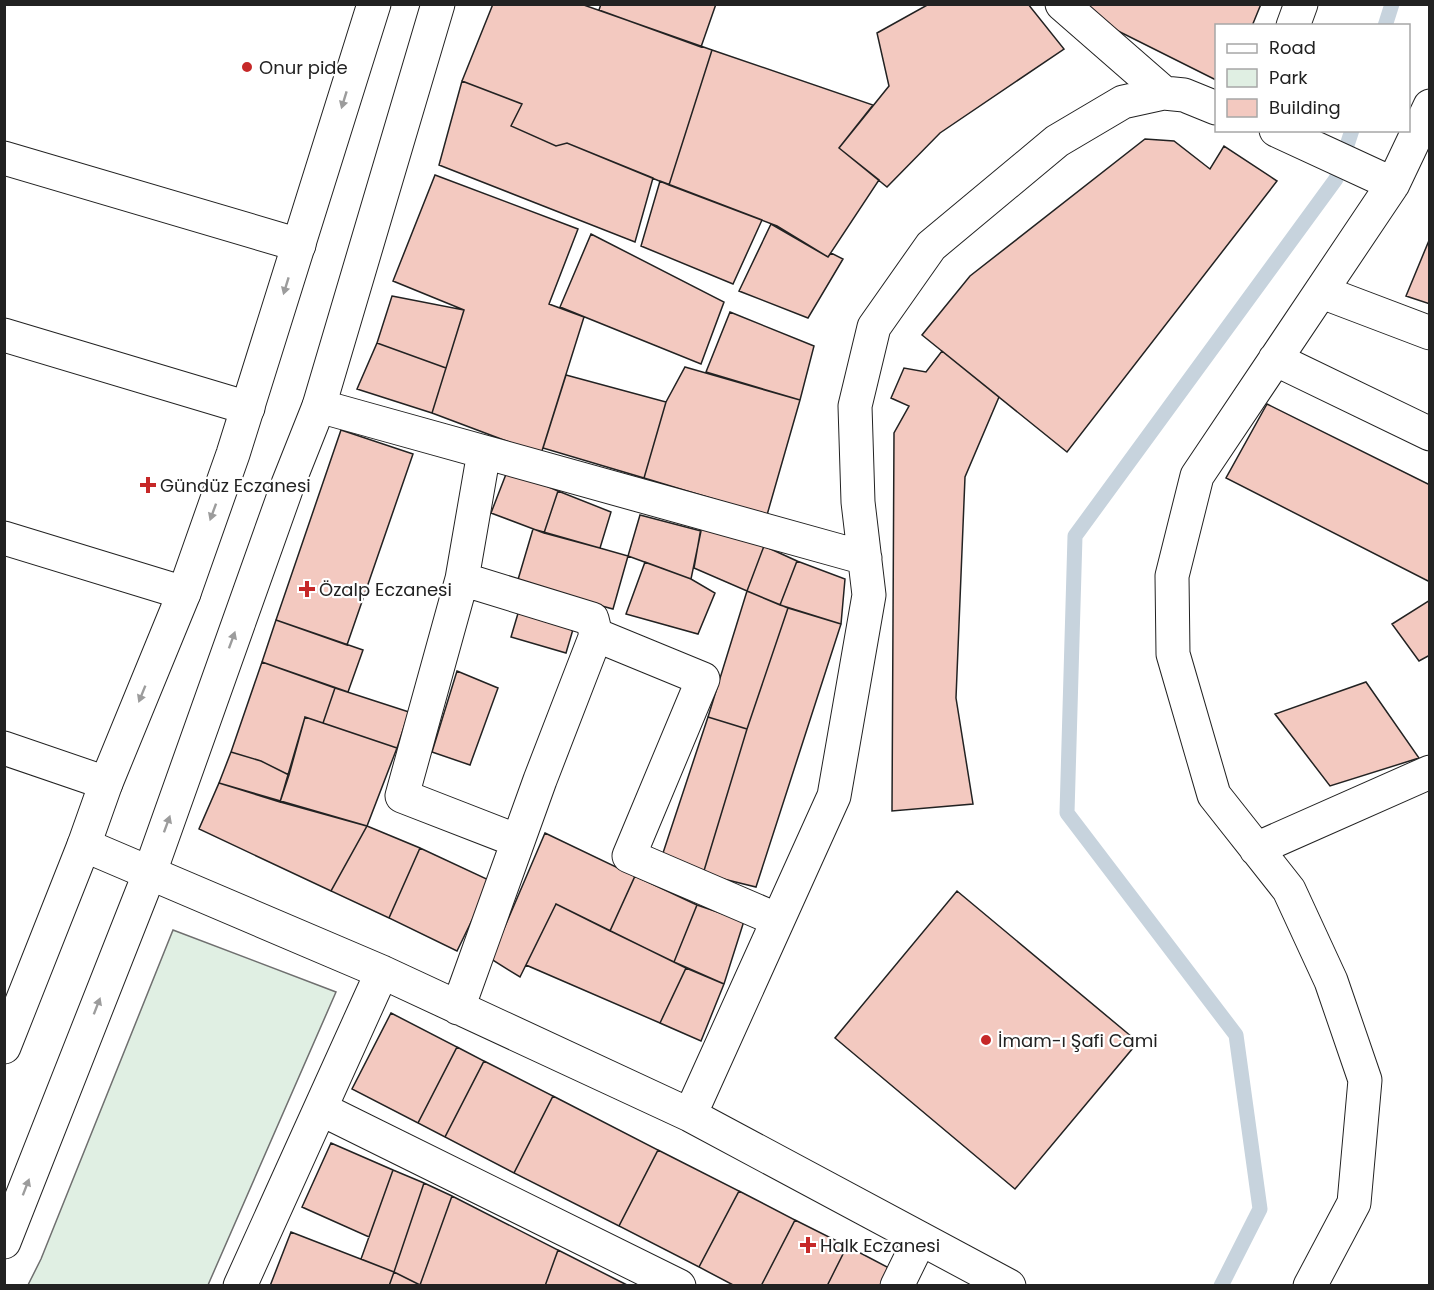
<svg xmlns="http://www.w3.org/2000/svg" width="1434" height="1290" viewBox="0 0 1434 1290" font-family="Poppins,sans-serif">
  <style>
    .green { fill: #e0efe3; stroke: #6f6f6f; stroke-width: 1.5 }
    .lines { fill: none; stroke-linecap: round; stroke-linejoin: round }
    .stream { stroke: #c7d3dd; stroke-width: 15 }
    .building { fill: #f3c9c0; stroke: #222; stroke-width: 1.5 }
    .minor-casing { stroke: #222; stroke-width: 35 }
    .major-casing { stroke: #222; stroke-width: 35 }
    .minor { stroke: #fff; stroke-width: 33 }
    .major { stroke: #fff; stroke-width: 33 }
    .oneway { fill: #9c9c9c }
    .poi-dot { fill: #c62828; stroke: #fff; stroke-width: 2 }
    .labels { text-anchor: middle; dominant-baseline: central; stroke-width: 4.5; stroke-linejoin: round; paint-order: stroke }
    .poi-label { font-size: 18px; fill: #222; stroke: #fff; text-anchor: start }
  </style>
  <rect width="100%" height="100%" fill="#fff"/>
  <path class="green" d="M173,930L336,992L208,1285H28L41,1259Z"/>
  <g class="lines">
    <path class="stream" d="M1385,26L1392,4
      M1221,1286L1260,1209L1236,1035L1067,813L1075,536L1336,179L1352,130"/>
  </g>
  <path class="building" d="M493,4H581L712,50L669,185L567,143L556,146L511,126L522,104L462,81Z
    M601,4H716L701,47L599,10Z
    M929,4H1028L1064,49L940,133L887,187L839,148L889,86L877,33Z
    M1089,4H1261L1252,26H1216V80L1088,16Z
    M712,50L873,105L839,148L879,180L828,257L777,226L669,185Z
    M462,81L522,104L511,126L556,146L567,143L653,178L635,242L439,165Z
    M1145,139L1174,141L1210,169L1224,146L1277,181L1067,452L922,335L970,276Z
    M435,175L578,229L549,304L584,317L541,454L432,413L464,310L393,281Z
    M660,181L762,220L733,284L641,246Z
    M771,224L828,257L831,253L843,259L808,318L739,291Z
    M591,234L724,302L701,364L560,307Z
    M1430,238V304L1406,296Z
    M392,296L464,310L446,368L377,343Z
    M730,312L814,346L800,400L706,372Z
    M377,343L446,368L432,413L357,389Z
    M942,351L999,397L965,477L956,698L973,804L892,811L894,433L909,406L891,398L904,368L926,372Z
    M685,367L800,400L767,515L644,478L666,402Z
    M566,375L666,402L644,478L543,448Z
    M1267,404L1430,485V582L1226,478Z
    M341,430L413,454L347,645L276,620Z
    M508,469L558,491L544,533L491,513Z
    M558,491L611,512L600,548L544,533Z
    M640,515L701,531L691,579L628,556Z
    M702,522L764,546L747,591L694,568Z
    M533,529L628,556L613,609L517,583Z
    M764,546L797,561L780,605L747,591Z
    M797,561L845,579L841,624L780,605Z
    M645,562L691,579L715,593L698,634L626,614Z
    M747,591L788,608L747,729L708,717Z
    M1430,600V655L1419,661L1392,624Z
    M788,608L841,624L756,887L703,874L747,729Z
    M519,610L574,626L566,653L511,637Z
    M276,620L363,650L348,692L262,662Z
    M262,662L335,688L323,723L305,717L289,775L261,761L231,752Z
    M457,671L498,688L470,765L432,752Z
    M1366,682L1419,758L1330,786L1275,714Z
    M335,688L409,712L397,748L323,723Z
    M305,717L397,748L367,826L280,802Z
    M708,717L747,729L703,874L661,859Z
    M231,752L261,761L289,775L280,802L219,783Z
    M219,783L367,826L331,891L199,829Z
    M367,826L420,848L389,918L331,891Z
    M545,833L635,876L610,931L556,904L520,977L491,959Z
    M420,848L491,881L457,951L389,918Z
    M635,876L697,905L674,962L610,931Z
    M957,891L1138,1042L1015,1189L835,1038Z
    M556,904L686,968L660,1023L526,965Z
    M697,905L744,921L724,984L674,962Z
    M686,968L724,984L701,1041L660,1023Z
    M391,1013L457,1047L418,1123L352,1089Z
    M457,1047L484,1061L445,1137L418,1123Z
    M484,1061L553,1096L514,1173L445,1137Z
    M553,1096L658,1150L619,1226L514,1173Z
    M331,1143L393,1170L369,1237L302,1207Z
    M658,1150L739,1191L699,1267L619,1226Z
    M393,1170L424,1183L394,1272L361,1259Z
    M424,1183L452,1196L420,1285L394,1272Z
    M739,1191L795,1220L761,1286H735L699,1267Z
    M452,1196L558,1250L545,1286L420,1285Z
    M795,1220L847,1246L827,1286H761Z
    M291,1232L394,1272L389,1286H270Z
    M847,1246L891,1269L882,1286H827Z
    M558,1250L629,1286H545Z
    M394,1272L420,1285L421,1286H389Z"/>
  <g class="lines">
    <defs>
      <path id="minor" d="M1062,4L1164,93
        M1293,26L1301,4
        M1276,130L1393,184
        M4,158L299,245
        M1322,292L1430,333
        M4,335L248,408
        M1275,359L1430,434
        M319,406L865,558
        M484,452L462,579L402,796L518,841
        M4,538L184,593
        M462,579L592,619L596,635
        M4,748L106,783
        M84,845L382,972L690,1115L1009,1286
        M1256,849L1430,772
        M458,1008L540,780L596,635L703,679L629,856L778,920
        M321,1109L679,1286
        M690,1115L834,796L869,595L858,502L855,406L874,327L931,246L1057,141L1123,102L1164,93L1184,95L1216,108
        M240,1286L382,972
        M897,1286L920,1239
        M1310,1286L1354,1203L1365,1080L1331,981L1289,890L1214,795L1173,654L1172,576L1197,476L1393,184L1430,106"/>
      <path id="major" d="M4,1047L84,845L106,783L184,593L233,454L374,4
        M4,1242L150,872L288,484L319,406L438,4"/>
    </defs>
    <use href="#minor" class="minor-casing"/>
    <use href="#major" class="major-casing"/>
    <use href="#minor" class="minor"/>
    <use href="#major" class="major"/>
  </g>
  <defs><path id="oneway-solid" d="M-6-.8H1V-3.2L6.5 0L1 3.2V.8H-6Z" transform="scale(1.5)"/></defs>
  <g class="oneway">
    <use href="#oneway-solid" transform="translate(344 100) rotate(107)"/>
    <use href="#oneway-solid" transform="translate(286 286) rotate(107)"/>
    <use href="#oneway-solid" transform="translate(213 512) rotate(110)"/>
    <use href="#oneway-solid" transform="translate(232 640) rotate(-70)"/>
    <use href="#oneway-solid" transform="translate(142 694) rotate(112)"/>
    <use href="#oneway-solid" transform="translate(167 824) rotate(-70)"/>
    <use href="#oneway-solid" transform="translate(97 1006) rotate(-69)"/>
    <use href="#oneway-solid" transform="translate(26 1187) rotate(-69)"/>
  </g>
  <g class="poi-dot">
    <circle cx="247" cy="67" r="6"/>
    <path d="M145 476h6v6h6v6h-6v6h-6v-6h-6v-6h6z"/>
    <path d="M304 580h6v6h6v6h-6v6h-6v-6h-6v-6h6z"/>
    <circle cx="986" cy="1040" r="6"/>
    <path d="M805 1236h6v6h6v6h-6v6h-6v-6h-6v-6h6z"/>
  </g>
  <g class="labels">
    <g class="poi-label">
      <text x="259" y="67">Onur pide</text>
      <text x="160" y="485">Gündüz Eczanesi</text>
      <text x="319" y="589">Özalp Eczanesi</text>
      <text x="998" y="1040">İmam-ı Şafi Cami</text>
      <text x="820" y="1245">Halk Eczanesi</text>
    </g>
  </g>
  <rect width="1434" height="1290" fill="none" stroke="#222222" stroke-width="12"/>
  <rect x="1215" y="24" width="195" height="108" fill="#ffffff" stroke="#a7a7a7" stroke-width="1.5"/>
  <rect x="1227" y="44" width="30" height="9" fill="#ffffff" stroke="#a7a7a7" stroke-width="1.5"/>
  <text x="1269" y="54" font-size="18" fill="#222222">Road</text>
  <rect x="1227" y="69" width="30" height="18" fill="#e0efe3" stroke="#a7a7a7" stroke-width="1.5"/>
  <text x="1269" y="84" font-size="18" fill="#222222">Park</text>
  <rect x="1227" y="99" width="30" height="18" fill="#f3c9c0" stroke="#a7a7a7" stroke-width="1.5"/>
  <text x="1269" y="114" font-size="18" fill="#222222">Building</text>
</svg>
